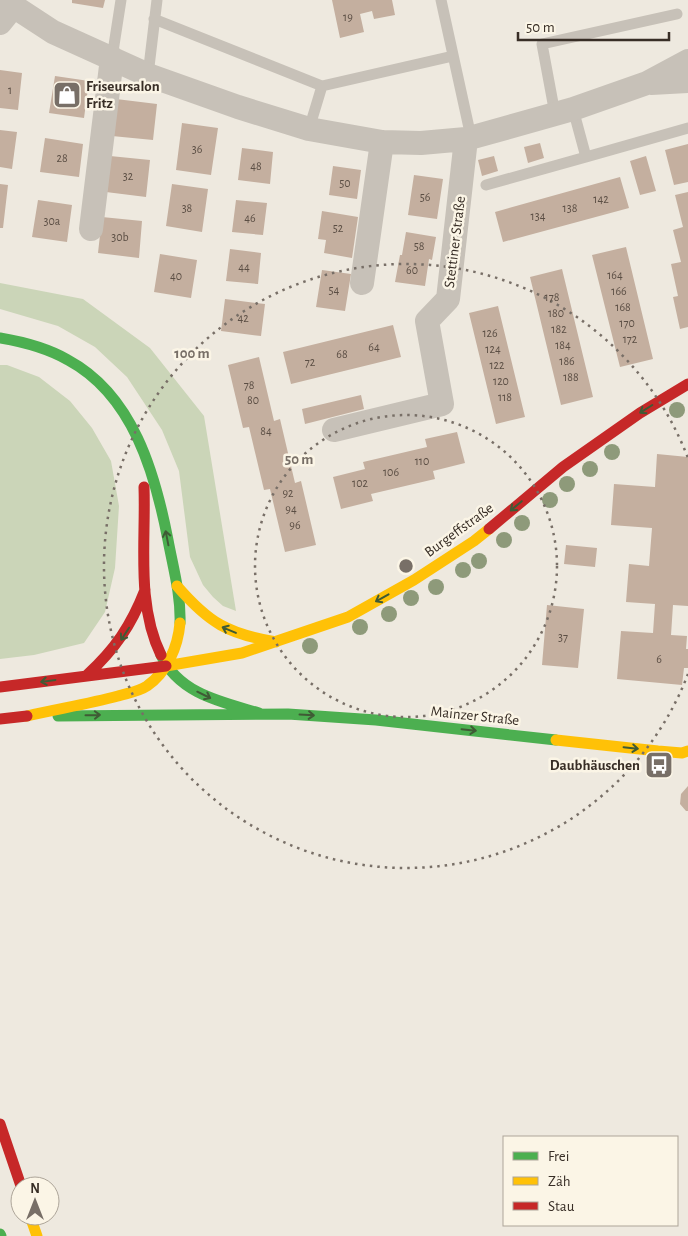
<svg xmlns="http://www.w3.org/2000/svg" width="688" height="1236" viewBox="0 0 688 1236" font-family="'Alegreya Sans',sans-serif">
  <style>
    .green { fill: #cbd5b8 }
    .building { fill: #c4af9f }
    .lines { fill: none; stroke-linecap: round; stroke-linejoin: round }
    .lane { stroke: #c7c1b8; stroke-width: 11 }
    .street { stroke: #c7c1b8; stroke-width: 24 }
    .fast { stroke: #4caf50; stroke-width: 11 }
    .slow { stroke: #ffc107; stroke-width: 11 }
    .jam { stroke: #c62828; stroke-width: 11 }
    .tree { fill: #8e9a7a }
    .oneway { stroke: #3f5b35 }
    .ring { fill: none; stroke: #786f67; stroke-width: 2.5; stroke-dasharray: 2.5 5 }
    .labels { text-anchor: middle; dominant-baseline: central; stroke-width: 5; stroke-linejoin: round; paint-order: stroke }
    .number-label { font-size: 12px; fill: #5b4e44 }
    .poi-label { font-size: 15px; font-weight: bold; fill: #382e26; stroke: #fbf5e6; text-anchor: start }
    .street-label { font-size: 15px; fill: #382e26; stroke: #fbf5e6 }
    .centre { fill: #786f67; stroke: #fbf5e6; stroke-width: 2.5 }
    .ring-label { font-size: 15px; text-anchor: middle; font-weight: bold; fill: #786f67; stroke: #fbf5e6; stroke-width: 5; stroke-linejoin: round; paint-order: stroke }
  </style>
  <rect width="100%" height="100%" fill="#eee9df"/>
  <path class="green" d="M0,283L83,299L150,348L204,416L236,611L223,606L213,597L203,585L190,557L179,471L162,430L127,377L95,347L58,326L0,309Z
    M0,365H7L39,377L70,401L92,428L111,461L119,506L115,568L105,612L84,643L34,655L0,659Z"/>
  <path class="building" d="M72,0H105L103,8L72,3Z
    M332,0H392L395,15L374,19L372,11L360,14L364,32L340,38Z
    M0,70L22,73L18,110L0,108Z
    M55,76L89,81L84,118L49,113Z
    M116,99L157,104L153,140L112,136Z
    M182,123L218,128L211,175L176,170Z
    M0,130L17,132L12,169L0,167Z
    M45,138L83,144L79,177L40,172Z
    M540,143L544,158L528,163L524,147Z
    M688,144V182L674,185L665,150Z
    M242,148L273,152L270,184L238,180Z
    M110,156L150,160L146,197L106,192Z
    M494,156L498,171L482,176L478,160Z
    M646,156L656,191L640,195L630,161Z
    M333,166L361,170L357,199L329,195Z
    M414,175L443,179L437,219L408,215Z
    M620,177L629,208L503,242L495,212Z
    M0,184L8,185L3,228H0Z
    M172,184L208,189L202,232L166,226Z
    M688,192V327L680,329L673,297L678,296L671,264L681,262L673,230L683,227L675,195Z
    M38,200L72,205L67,242L32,237Z
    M236,200L267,203L263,235L232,232Z
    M322,211L358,217L352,258L324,253L326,240L318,239Z
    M102,217L142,221L139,258L98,253Z
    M406,232L436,237L432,260L429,259L425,286L395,282L400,255H402Z
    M626,247L653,359L620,367L592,255Z
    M230,249L261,253L258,284L226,281Z
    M160,254L197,260L191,298L154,292Z
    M562,269L593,397L561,405L530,277Z
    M322,270L351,274L345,311L316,307Z
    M225,299L265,304L261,336L221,331Z
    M498,306L525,417L496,424L469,313Z
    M393,325L401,357L291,384L283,352Z
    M259,357L274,421L280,419L295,483L301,481L316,545L285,552L270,489L264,490L249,427L243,428L228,365Z
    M361,395L364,409L305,424L302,409Z
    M457,432L465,463L433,471L435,479L371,494L373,501L341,509L333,477L365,469L363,462L427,447L425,439Z
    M657,454L688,457V606L673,605L671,635L687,636L686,649H688V668H684L682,685L617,679L621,631L653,633L655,604L626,602L629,564L649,566L652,528L611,525L614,484L655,487Z
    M566,545L597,548L595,567L564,564Z
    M547,605L584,609L578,668L542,665Z
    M688,786V811H686L680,804L681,794Z"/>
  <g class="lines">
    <path class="lane" d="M441,0L471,137
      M154,19L322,86L453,56
      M112,58L121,0
      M148,75L157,0
      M555,114L542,44L677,14
      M309,129L322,86
      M586,157L688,128
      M486,185L586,157L573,109"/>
    <path class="street" d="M4,0L53,32L148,75L238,107L309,129L382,142L421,143L466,139L573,109L647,83L688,61
      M0,23L13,7
      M651,83L688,81
      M91,229L112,58
      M362,283L382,142
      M334,430L442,404L427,321L448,299L466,139"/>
    <path class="fast" d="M0,338C24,342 47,348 68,360C133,395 155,473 168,540C173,567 181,595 180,623
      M161,655C179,694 222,702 259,713
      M58,716L288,714L376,720L556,740
      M0,1234L1,1236"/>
    <path class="slow" d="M177,586C209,623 228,634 276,642
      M166,666L242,653L348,617L414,580L474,541L489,529
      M27,716C57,709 88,704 118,696C127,693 138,692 147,686C167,672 178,647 180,623
      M556,740L658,751L682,753L688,751
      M30,1216L37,1236"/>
    <path class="jam" d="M144,487C146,542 136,604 161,655
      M489,529L563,467L640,413L688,384
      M87,675C115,649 131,626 145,590
      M0,687L166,666
      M0,719L27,716
      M0,1124L21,1186"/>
  </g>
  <g class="tree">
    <circle cx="677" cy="410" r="8"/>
    <circle cx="612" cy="452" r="8"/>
    <circle cx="590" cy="469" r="8"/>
    <circle cx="567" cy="484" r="8"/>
    <circle cx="550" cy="500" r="8"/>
    <circle cx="522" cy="523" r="8"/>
    <circle cx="504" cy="540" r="8"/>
    <circle cx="479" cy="561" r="8"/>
    <circle cx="463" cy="570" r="8"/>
    <circle cx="436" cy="587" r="8"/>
    <circle cx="411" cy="598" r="8"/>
    <circle cx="389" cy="614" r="8"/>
    <circle cx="360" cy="627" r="8"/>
    <circle cx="310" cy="646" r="8"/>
  </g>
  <defs><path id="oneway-shaft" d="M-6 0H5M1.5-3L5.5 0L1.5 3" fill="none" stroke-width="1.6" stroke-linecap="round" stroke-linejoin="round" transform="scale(1.25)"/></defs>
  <g class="oneway">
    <use href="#oneway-shaft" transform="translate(646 409) rotate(148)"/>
    <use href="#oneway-shaft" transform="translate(516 506) rotate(140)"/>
    <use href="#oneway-shaft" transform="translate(167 538) rotate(-101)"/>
    <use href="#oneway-shaft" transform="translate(382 598) rotate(151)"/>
    <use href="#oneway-shaft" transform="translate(229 630) rotate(-157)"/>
    <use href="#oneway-shaft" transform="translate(125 634) rotate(123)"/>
    <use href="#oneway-shaft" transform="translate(48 681) rotate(172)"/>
    <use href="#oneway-shaft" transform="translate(204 695) rotate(26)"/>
    <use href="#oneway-shaft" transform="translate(93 715) rotate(-1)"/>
    <use href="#oneway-shaft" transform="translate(307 715) rotate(3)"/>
    <use href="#oneway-shaft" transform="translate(469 730) rotate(6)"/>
    <use href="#oneway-shaft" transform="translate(631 748) rotate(6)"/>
  </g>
  <g class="ring">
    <circle cx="406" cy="566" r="151"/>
    <path d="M688 674A302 302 0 1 1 688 458"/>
  </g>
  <defs>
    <symbol id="shop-square" viewBox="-11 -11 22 22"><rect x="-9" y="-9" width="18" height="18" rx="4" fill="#786f67" stroke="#fbf5e6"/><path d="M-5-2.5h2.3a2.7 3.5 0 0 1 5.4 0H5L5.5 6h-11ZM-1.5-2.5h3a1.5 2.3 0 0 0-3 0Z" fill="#fff"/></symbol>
    <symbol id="bus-square" viewBox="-11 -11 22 22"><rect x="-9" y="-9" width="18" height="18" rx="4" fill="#786f67" stroke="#fbf5e6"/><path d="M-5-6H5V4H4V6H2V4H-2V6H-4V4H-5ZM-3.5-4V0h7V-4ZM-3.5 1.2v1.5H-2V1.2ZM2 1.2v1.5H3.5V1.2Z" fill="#fff"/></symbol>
  </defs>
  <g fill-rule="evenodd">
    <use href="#shop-square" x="51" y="79" width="32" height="32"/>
    <use href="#bus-square" x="643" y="749" width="32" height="32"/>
  </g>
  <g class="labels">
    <g class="number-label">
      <text x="348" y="17">19</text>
      <text x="10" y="90">1</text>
      <text x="197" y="149">36</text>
      <text x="62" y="158">28</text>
      <text x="256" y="166">48</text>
      <text x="128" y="176">32</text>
      <text x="345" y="183">50</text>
      <text x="425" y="197">56</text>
      <text x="601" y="199">142</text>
      <text x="187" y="208">38</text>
      <text x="570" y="208">138</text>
      <text x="538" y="216">134</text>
      <text x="250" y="218">46</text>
      <text x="52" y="221">30a</text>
      <text x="338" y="228">52</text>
      <text x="120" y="237">30b</text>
      <text x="419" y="246">58</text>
      <text x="244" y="267">44</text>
      <text x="412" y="270">60</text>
      <text x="615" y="275">164</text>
      <text x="176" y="276">40</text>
      <text x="334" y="290">54</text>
      <text x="619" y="291">166</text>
      <text x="552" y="297">178</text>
      <text x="623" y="307">168</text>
      <text x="556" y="313">180</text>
      <text x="243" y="318">42</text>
      <text x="627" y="323">170</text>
      <text x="559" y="329">182</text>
      <text x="490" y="333">126</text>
      <text x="630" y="339">172</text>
      <text x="563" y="345">184</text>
      <text x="374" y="347">64</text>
      <text x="493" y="349">124</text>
      <text x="342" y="354">68</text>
      <text x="567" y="361">186</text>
      <text x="310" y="362">72</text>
      <text x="497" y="365">122</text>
      <text x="571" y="377">188</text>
      <text x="501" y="381">120</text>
      <text x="249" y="385">78</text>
      <text x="505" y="397">118</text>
      <text x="253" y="400">80</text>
      <text x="266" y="431">84</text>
      <text x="422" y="461">110</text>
      <text x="391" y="472">106</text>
      <text x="360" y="483">102</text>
      <text x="288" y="493">92</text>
      <text x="291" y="509">94</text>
      <text x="295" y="525">96</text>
      <text x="563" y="637">37</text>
      <text x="659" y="659">6</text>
    </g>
    <g class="poi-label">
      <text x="86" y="86">Friseursalon<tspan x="86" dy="17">Fritz</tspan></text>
      <text x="640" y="765" text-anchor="end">Daubhäuschen</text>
    </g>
    <g class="street-label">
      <text transform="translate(455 242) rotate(-83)">Stettiner Straße</text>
      <text transform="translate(459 530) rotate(-36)">Burgeffstraße</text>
      <text transform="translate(475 716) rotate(6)">Mainzer Straße</text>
    </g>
  </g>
  <circle cx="406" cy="566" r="8" class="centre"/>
  <g class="ring-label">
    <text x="192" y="358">100 m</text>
    <text x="299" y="464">50 m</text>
  </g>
  <rect x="503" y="1136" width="175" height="90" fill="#fbf5e6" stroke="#ada599"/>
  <rect x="513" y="1152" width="25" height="8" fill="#4caf50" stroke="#ada599"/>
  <text x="548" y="1161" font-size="15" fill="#382e26">Frei</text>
  <rect x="513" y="1177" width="25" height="8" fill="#ffc107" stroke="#ada599"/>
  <text x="548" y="1186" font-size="15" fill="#382e26">Zäh</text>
  <rect x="513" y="1202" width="25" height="8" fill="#c62828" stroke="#ada599"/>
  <text x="548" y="1211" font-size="15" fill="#382e26">Stau</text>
  <g transform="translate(35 1201)"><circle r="24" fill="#fbf5e6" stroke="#ada599"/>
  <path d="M0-4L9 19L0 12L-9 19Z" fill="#786f67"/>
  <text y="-8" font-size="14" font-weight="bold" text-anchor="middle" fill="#382e26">N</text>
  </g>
  <path d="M518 32v8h151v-8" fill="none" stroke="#382e26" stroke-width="2.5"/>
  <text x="526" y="32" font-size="15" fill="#382e26" stroke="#fbf5e6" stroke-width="4" paint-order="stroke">50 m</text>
</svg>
